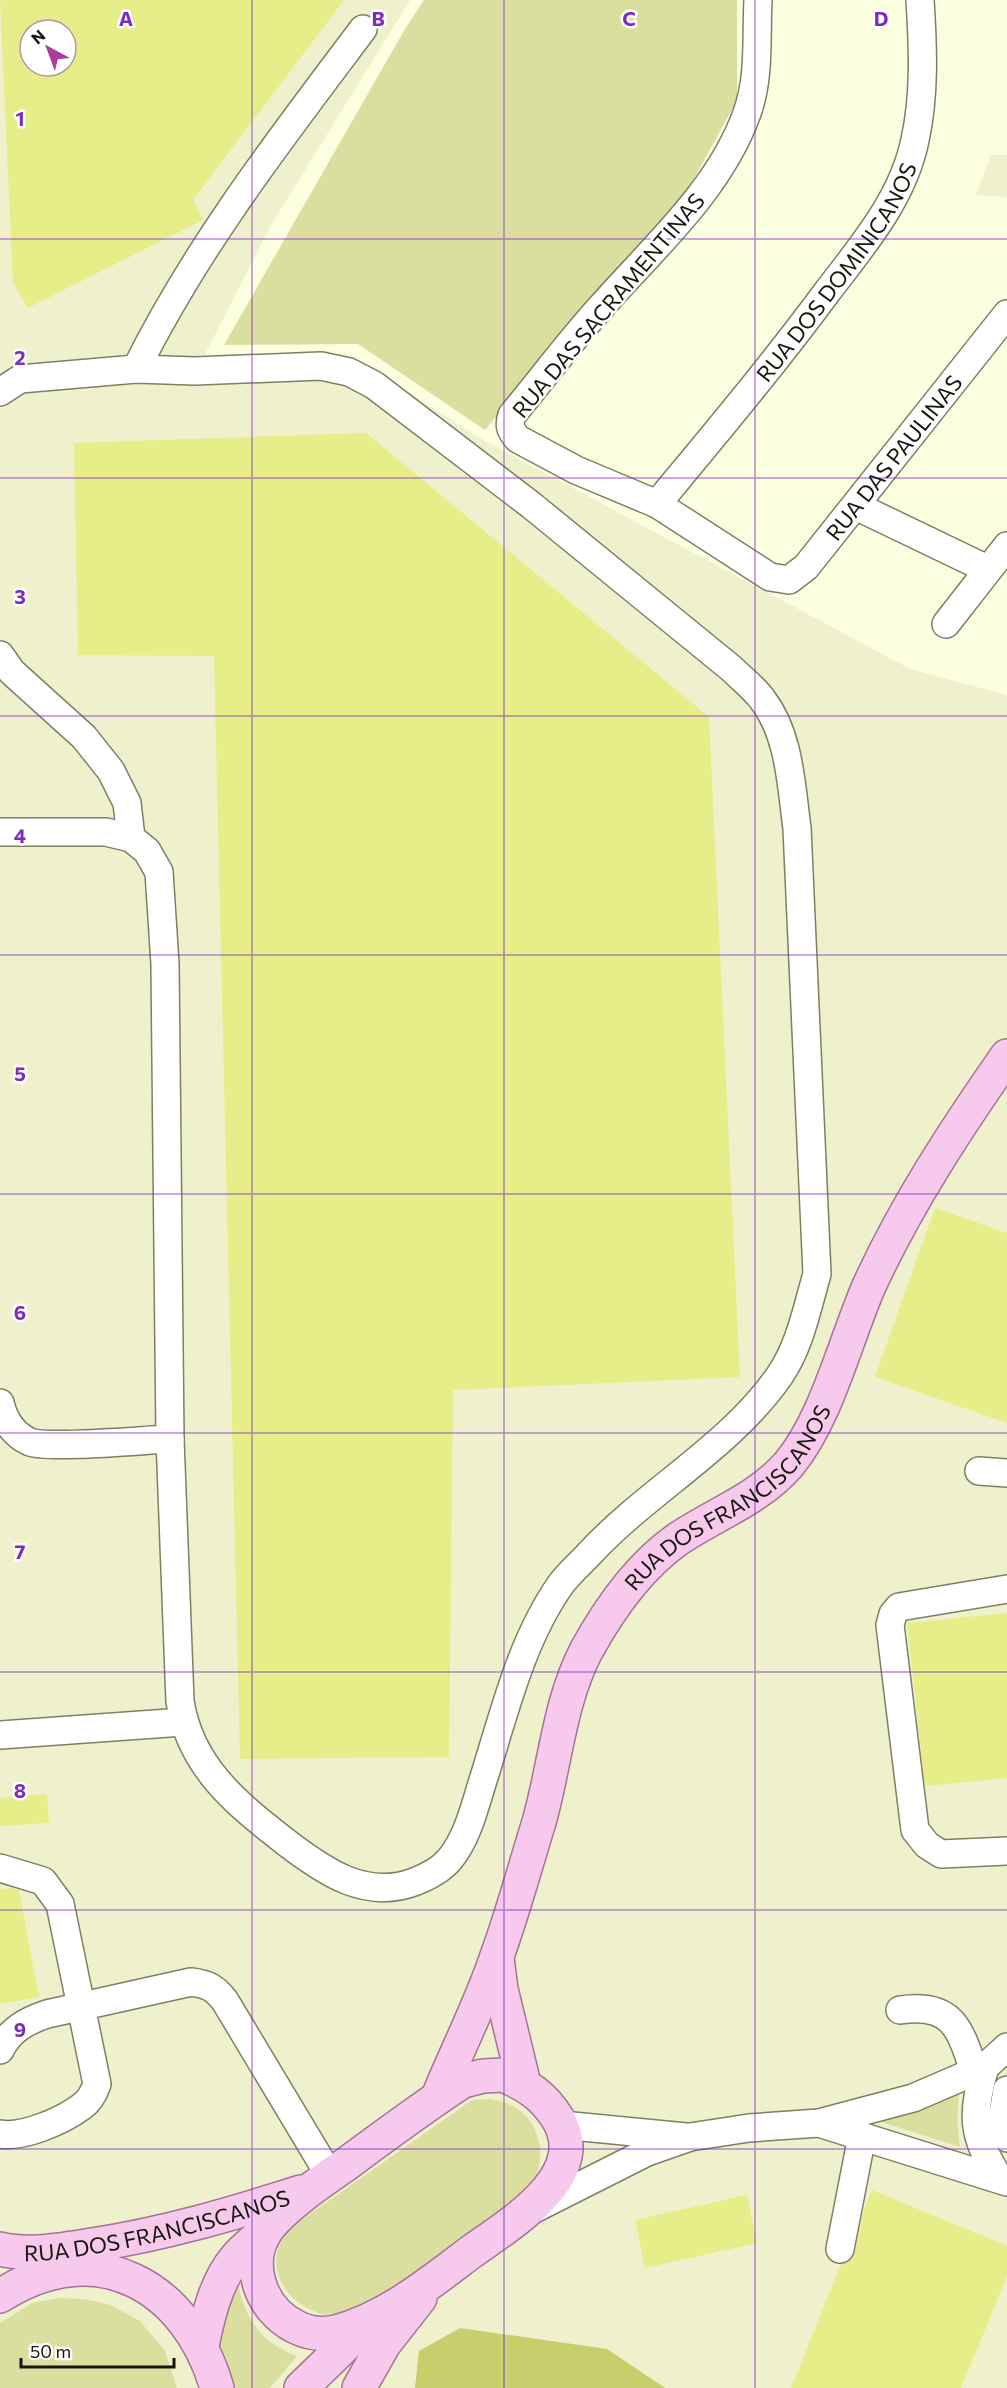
<svg xmlns="http://www.w3.org/2000/svg" width="1007" height="2388" viewBox="0 0 1007 2388" font-family="Commissioner,sans-serif">
  <style>
    .built { fill: #eef1cb; fill-rule: evenodd }
    .green { fill: #dadf9f }
    .forest { fill: #c8ce6b }
    .building { fill: #e6ed89; fill-rule: evenodd }
    .lines { fill: none; stroke-linecap: round; stroke-linejoin: round }
    .minor-casing { stroke: #7d8065; stroke-width: 30 }
    .major-casing { stroke: #a47397; stroke-width: 36 }
    .minor { stroke: #fff; stroke-width: 27 }
    .major { stroke: #f6c9ed; stroke-width: 33 }
    .grid { fill: none; stroke: #7b2cbf; stroke-width: 1.5; stroke-opacity: 0.55 }
    .labels { text-anchor: middle; dominant-baseline: central; stroke-width: 5; stroke-linejoin: round; paint-order: stroke }
    .street-label { font-size: 22px; fill: #17170d; stroke: #fff }
    .grid-label { font-size: 20px; text-anchor: middle; font-weight: bold; fill: #7b2cbf; stroke: #fff; stroke-width: 5; stroke-linejoin: round; paint-order: stroke }
  </style>
  <rect width="100%" height="100%" fill="#fbfedf"/>
  <path class="built" d="M0,0H410L271,225L204,356L355,359L485,441L910,669L1007,695V2388H0ZM30,30H66V66H30Z
    M991,155H1007V197L976,195Z"/>
  <path class="green" d="M424,0H737V100L688,190L485,430L358,344L224,345L405,29Z
    M959,2093L957,2121L960,2147L872,2119Z
    M472,2100C479,2100 488,2098 495,2100C532,2106 550,2145 535,2179C531,2186 523,2194 518,2201L366,2309C356,2311 343,2317 333,2316C300,2313 269,2284 278,2249C280,2241 286,2234 290,2228Z
    M236,2275C244,2316 257,2341 297,2356L270,2388H225L216,2346Z
    M58,2298L84,2299L111,2305L140,2321L165,2351L177,2388H0V2323L32,2303Z"/>
  <path class="forest" d="M460,2328L607,2349L665,2388H415L419,2351Z"/>
  <path class="building" d="M0,0H344L193,200L203,220L28,308L13,282ZM30,30H66V66H30Z
    M366,433L709,717L740,1377L453,1390L449,1757L240,1759L214,656L78,655L74,443Z
    M935,1208L1007,1233V1423L875,1377Z
    M1007,1613V1778L925,1786L907,1623Z
    M47,1794L49,1823L0,1826V1798Z
    M10,1888L19,1890L39,1997L0,2004V1890Z
    M872,2190L1007,2246V2276L961,2388H791L841,2264L851,2260L855,2253L864,2210Z
    M747,2195L757,2243L645,2268L635,2220Z"/>
  <g class="lines">
    <defs>
      <g id="minor">
        <path id="s1" d="M758,0C756,38 760,77 747,113C720,189 654,247 602,306C570,341 542,379 512,415C508,426 511,431 518,439L576,470L657,504L770,577L789,580L806,567L1007,314"/>
        <path d="M136,369C197,246 281,138 363,29"/>
        <path d="M0,392L20,379L136,369L195,371L321,366L349,372L374,385L531,505L732,669C742,679 754,688 762,699C790,735 791,785 797,828L817,1274C807,1308 800,1346 780,1375C731,1446 649,1490 591,1552C581,1563 569,1573 561,1584C522,1639 505,1710 485,1774C476,1801 469,1836 450,1859C441,1870 427,1877 414,1882C366,1900 325,1872 287,1843C237,1804 190,1767 180,1701L170,1439L165,964L159,872L147,851L131,838L106,832H0"/>
        <path id="s2" d="M657,504C715,434 773,365 827,292C862,246 903,199 915,140C925,95 923,46 920,0"/>
        <path d="M856,506L987,569"/>
        <path d="M946,624L1007,546"/>
        <path d="M0,655L12,672L84,737L111,771L127,803L131,838"/>
        <path d="M0,1403C4,1420 14,1435 30,1442C49,1449 144,1440 170,1439"/>
        <path d="M979,1471L1007,1473"/>
        <path d="M1007,1589L899,1607L893,1614L890,1625L915,1830L927,1845L941,1854L1007,1851"/>
        <path d="M0,1735L183,1722"/>
        <path d="M0,1868L43,1881L60,1904L97,2084C94,2093 90,2101 81,2107C62,2121 23,2138 0,2134"/>
        <path d="M900,2010C952,2002 960,2028 974,2071"/>
        <path d="M0,2050C10,2030 26,2021 47,2014L191,1982C208,1984 215,1988 225,2001L330,2176"/>
        <path d="M985,2067C971,2114 972,2136 999,2178"/>
        <path d="M1007,2090L1002,2120L1007,2138"/>
        <path d="M819,2123L1007,2182"/>
        <path d="M562,2125L686,2137"/>
        <path d="M536,2208L647,2152L690,2137L749,2128L819,2123L913,2098L985,2067L1007,2047"/>
        <path d="M840,2249L862,2136"/>
      </g>
      <g id="major">
        <path d="M497,1958L501,1989L524,2084"/>
        <path d="M503,2075C527,2085 544,2096 558,2119C592,2176 510,2224 471,2252C430,2283 386,2319 336,2332C322,2335 308,2333 296,2327C259,2309 244,2261 268,2228C285,2206 322,2181 345,2165C384,2136 423,2107 463,2081L483,2076Z"/>
        <path id="s3" d="M438,2097C457,2050 481,2004 497,1956C513,1912 525,1867 539,1822C555,1766 559,1703 586,1651C609,1609 638,1567 678,1539C715,1514 759,1499 789,1464C827,1418 845,1341 869,1286C906,1205 956,1129 1007,1056"/>
        <path id="s4" d="M0,2249C29,2256 62,2250 92,2245C164,2234 232,2214 301,2192"/>
        <path d="M0,2296C96,2234 187,2285 217,2388"/>
        <path d="M202,2346C208,2316 216,2281 236,2258C244,2248 255,2240 264,2232"/>
        <path d="M301,2388L364,2327"/>
        <path d="M359,2388L384,2344L420,2298"/>
      </g>
    </defs>
    <use href="#minor" class="minor-casing"/>
    <use href="#major" class="major-casing"/>
    <use href="#minor" class="minor"/>
    <use href="#major" class="major"/>
  </g>
  <path class="grid" d="M252,0V2388M504,0V2388M755,0V2388M0,239H1007M0,478H1007M0,716H1007M0,955H1007M0,1194H1007M0,1433H1007M0,1672H1007M0,1910H1007M0,2149H1007"/>
  <g class="labels">
    <g class="street-label">
      <text stroke="none"><textPath href="#s2" startOffset="294">RUA DOS DOMINICANOS</textPath></text>
      <text transform="translate(608 305) rotate(-50)">RUA DAS SACRAMENTINAS</text>
      <text stroke="none"><textPath href="#s1" startOffset="994">RUA DAS PAULINAS</textPath></text>
      <text stroke="none"><textPath href="#s3" startOffset="684">RUA DOS FRANCISCANOS</textPath></text>
      <text stroke="none"><textPath href="#s4" startOffset="160">RUA DOS FRANCISCANOS</textPath></text>
    </g>
  </g>
  <g class="grid-label">
    <text x="126" y="26">A</text>
    <text x="378" y="26">B</text>
    <text x="629" y="26">C</text>
    <text x="881" y="26">D</text>
    <text x="20" y="126">1</text>
    <text x="20" y="365">2</text>
    <text x="20" y="604">3</text>
    <text x="20" y="843">4</text>
    <text x="20" y="1081">5</text>
    <text x="20" y="1320">6</text>
    <text x="20" y="1559">7</text>
    <text x="20" y="1798">8</text>
    <text x="20" y="2037">9</text>
  </g>
  <g transform="translate(48 48) rotate(319)"><circle r="28" fill="#ffffff" stroke="#a2a29e" stroke-width="1.5"/>
  <path d="M0-4.5L10 22L0 15L-10 22Z" fill="#ab3d9b"/>
  <text y="-9" font-size="16" font-weight="bold" text-anchor="middle" fill="#17170d">N</text>
  </g>
  <path d="M21 2358v9h153v-9" fill="none" stroke="#17170d" stroke-width="3"/>
  <text x="30" y="2358" font-size="18" fill="#17170d" stroke="#ffffff" stroke-width="4.5" paint-order="stroke">50 m</text>
</svg>
